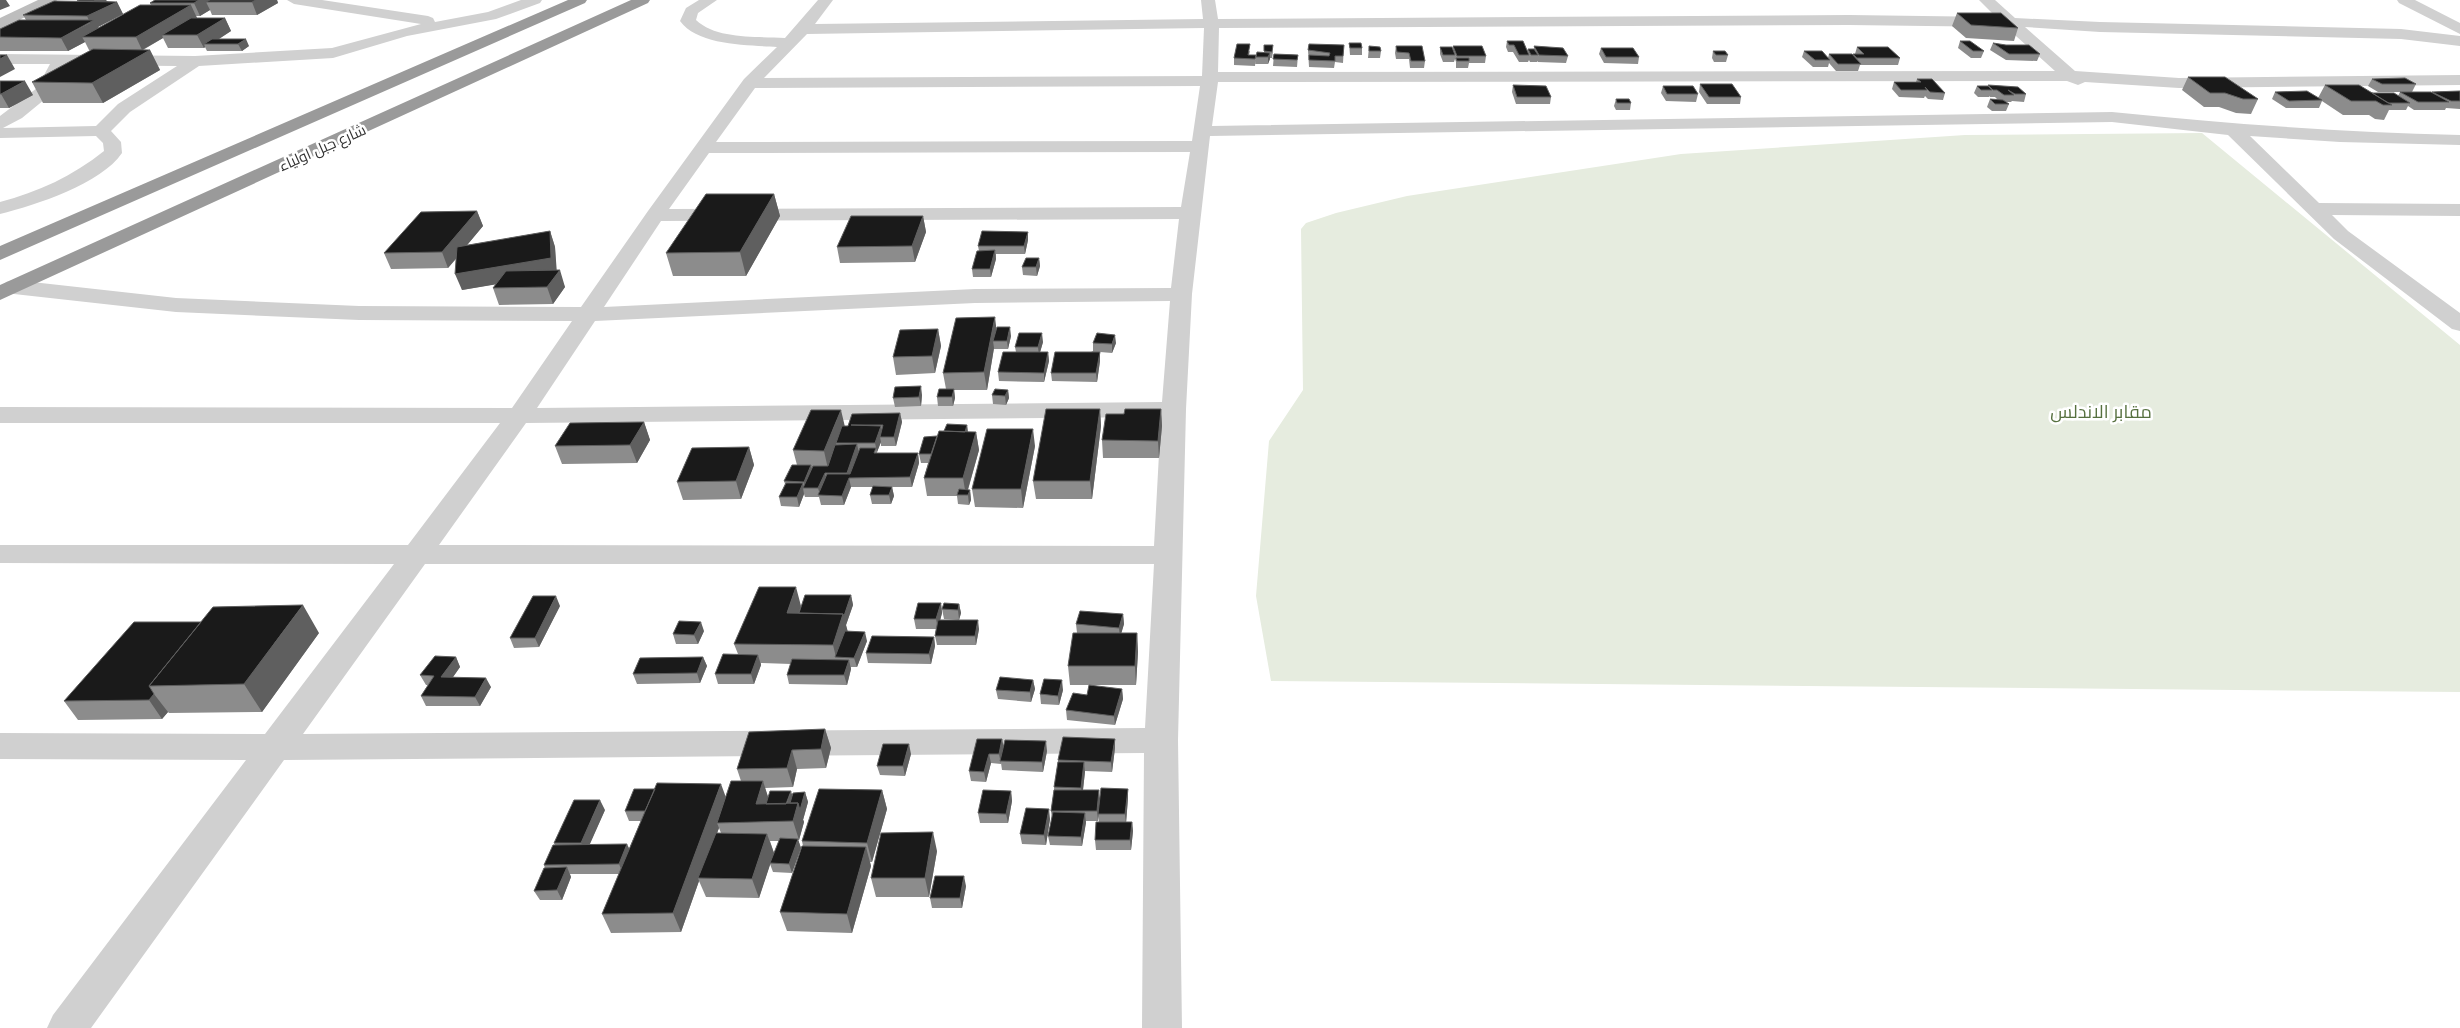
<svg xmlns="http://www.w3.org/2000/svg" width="2460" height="1028" viewBox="0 0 2460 1028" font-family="'Open Sans',Cairo,sans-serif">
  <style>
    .green { fill: #e6ecdf }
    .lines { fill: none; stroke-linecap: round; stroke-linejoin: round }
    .street { fill: #d0d0d0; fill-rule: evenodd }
    .secondary { fill: #bdbdbd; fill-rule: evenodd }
    .highway { fill: #9a9a9a; fill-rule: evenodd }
    .wall { fill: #8c8c8c; fill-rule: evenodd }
    .shaded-wall { fill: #5f5f5f }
    .building { fill: #1a1a1a; stroke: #5f5f5f }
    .labels { text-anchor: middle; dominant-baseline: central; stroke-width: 5; stroke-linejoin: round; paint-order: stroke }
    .far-street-label { font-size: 15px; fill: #333; stroke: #fff }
    .park-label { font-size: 18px; fill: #56703f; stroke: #fff }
  </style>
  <rect width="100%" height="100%" fill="#fff"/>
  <path class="green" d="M2202,133L2460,345V692L1271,681L1256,596L1269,441L1303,390L1301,229L1306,223L1336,213L1407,196L1681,154L1965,135Z"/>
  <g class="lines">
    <path class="street" d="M287,0H322L428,16L433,18L435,22L488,12L521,0H542L540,3L496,19L407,36L333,58L199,66L130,112L111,131L121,142L122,153C101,184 36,205 0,214V202C38,192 73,176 104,151L103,143L96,136L0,138V116L37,88L50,64H0V54L195,56L332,48L421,24L294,4ZM66,65L177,66L118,104L96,126L3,128L22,118L50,95Z
      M699,0H717L698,13L696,20C717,40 758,36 785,38L818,0H833L815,24L1203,19L1201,0H1215L1218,19L1849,15L1996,17L1979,0H1995L2015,18L2100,22L2401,29L2460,36V46L2401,39L2100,32L2025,27L2075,71L2179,78L2460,75V85L2179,88L2085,82L2078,85L2067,81L1218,82L1212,126L2112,112C2228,124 2343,132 2460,135V145L2340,142L2250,136L2319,203L2460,204V216L2332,215L2348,231L2460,313V331L2452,329L2334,239L2228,135L2112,122L1210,136L1192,294L1186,409L1178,740L1182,1028H1142L1144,753L284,760L91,1028H47L53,1015L246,760L0,759V733L265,734L394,564L0,563V545H408L500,423H0V407L512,408L572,321L359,320L176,312L14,294L6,292L3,287L6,282L14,280L176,298L359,306L581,307L648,211L744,79L777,47C749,45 698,46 680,21L686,8ZM1849,25L2006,27L2055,71L1218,72L1219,28ZM1204,28L1202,76L764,78L807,34ZM1200,86L1192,141L716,142L755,88ZM1190,152L1181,207L669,209L709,153ZM1179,219L1171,288L975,289L604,307L661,221ZM1170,301L1162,402L537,408L595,321L975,303ZM1161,417L1154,546L439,545L526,423ZM425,564H1154L1145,728L303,734Z
      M2397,0H2415L2460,23V34L2399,3Z"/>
    <path class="secondary" d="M38,0H57L55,3L0,29V18Z"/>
    <path class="highway" d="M568,0H587L585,3L0,260V246Z
      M631,0H650L648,3L0,300V285Z"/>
  </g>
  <path class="wall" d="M155,0H277L278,3L257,15H212L210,10L200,16H196L197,18H196H225L231,31L219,39L249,46L242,51H207L205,47L204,48H168L163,38L143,50H150L160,70L103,103H43L32,82L92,50H89L85,42L68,51H0V29L26,20L23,15L107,1L117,2L123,14L98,27V28L151,5L150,3Z
    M1957,13L2018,28L2014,41L1966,38L1952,26Z
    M1507,41L1527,51L1528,49H1534V46L1568,56L1566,63L1538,62L1537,61V62H1530L1529,60L1528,62H1519L1513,52H1508L1506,47Z
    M1960,41L1984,51L1981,58H1971L1958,48Z
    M1349,43L1362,48V55H1350Z
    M1993,43L2040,54L2037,61L2006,60L1990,50Z
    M1264,45L1273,52L1272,58H1270L1268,64H1255L1256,57L1264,52Z
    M1344,45L1343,63L1335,62L1334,68L1309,67L1308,50Z
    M1369,46L1381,51L1380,58H1368Z
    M1396,46L1425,61L1424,68H1410L1409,59H1396L1395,53Z
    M1453,46L1486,56L1485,63H1469L1468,68H1456V62L1455,59L1454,62H1443L1440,54V47L1453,49Z
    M1857,47L1900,58L1898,65H1860L1858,71H1836L1829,63L1828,67H1813L1802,57L1804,51L1828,58L1829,54L1852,55L1853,54H1855Z
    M1601,48L1639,57L1638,64L1604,63L1599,54Z
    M1250,51L1249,55H1256L1255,66L1234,65V58Z
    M1713,51L1728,55L1726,62H1714L1712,58Z
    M1274,54L1298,55L1297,67L1273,66Z
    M2188,77L2258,99L2251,114L2236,113L2219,107H2204L2182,90Z
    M1917,79L1945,93L1943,100L1928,99L1925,96L1924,98L1899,97L1892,89L1894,82H1916Z
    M2372,79L2416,84L2412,92H2378L2368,86Z
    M0,81L33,95L9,108H0Z
    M1700,84L1741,97L1740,104H1707L1699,92Z
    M1513,85L1551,97L1550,104H1516L1512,92Z
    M1988,85L2026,94L2024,102L2012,101L2011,102H2006L2009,104L2006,111H1992L1987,107L1990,99L1998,100L1995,97H1990L1989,96V97H1978L1974,93L1977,86H1988Z
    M2325,85L2372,93L2398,96L2400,92L2432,93V92L2460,91V109L2446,108L2445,110H2414L2408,106L2406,110H2389L2384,120L2375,119L2369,115H2343L2322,101L2319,108H2286L2272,99L2275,92L2318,98Z
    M1663,86L1698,94L1696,102L1666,101L1661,93Z
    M1616,99L1631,103L1630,110H1616L1614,106Z
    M774,194L780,216L746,276H673L666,253Z
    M477,211L483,226L467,245L550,231L555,247L556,270L565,287L553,304L499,305L493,288L496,284L462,290L456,259L448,268L391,269L384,253Z
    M923,216L926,232L915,262L840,263L837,247Z
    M1028,240L1025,254H996V259L991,277H973L972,269L979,251L978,246Z
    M1039,258L1040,266L1037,276L1023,275L1022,267Z
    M938,329L941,346L935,373L896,375L893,357Z
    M996,329L1011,336L1008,349H994V348L987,390H954L955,398L953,406H938L937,397L946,389L943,373Z
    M1043,342L1040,352H1048L1049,361L1044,382L999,381L998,372L1016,352L1015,347Z
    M1093,343H1116L1112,353L1100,352V361L1097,382L1052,381L1051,373L1093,351Z
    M1008,390L1009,398L1006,405L993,404L992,395Z
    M922,395L921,406L895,407L893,398Z
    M1100,409L1101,426L1092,499H1036L1033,481Z
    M1161,409L1162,426L1159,458H1103L1102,440L1124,414Z
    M900,413L902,422L896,446H881V442L877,452V453H918L919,463L912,487H892L894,496L891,504H872L870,495L873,487H851L844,505H821L819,497H805L804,494L799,507L781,506L779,497L785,484L784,481L797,465L793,450L845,426H848Z
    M644,422L650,440L637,463L562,464L555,446Z
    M967,425L968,432H976L979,450L968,490H970L971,500L969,505L958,504L957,496H927L924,478L928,463H921L919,454L937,436L944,431Z
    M1035,446L1023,508L975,507L972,489Z
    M749,447L754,465L741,499L683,500L677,482Z
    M851,595L853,605L846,625L847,631L867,641L857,667H851V669L847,685L789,684L787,675L791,664L761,663V665L754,684H718L715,674L738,654L734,644L801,606Z
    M941,603L942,613L940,620L979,629L976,645H937L935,636L936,629H916L914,619Z
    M959,604L961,613L959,620L944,619L942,609Z
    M560,606L539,647L514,648L510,638Z
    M1123,614L1124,624L1121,633H1137L1138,652L1136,685H1070L1068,666L1077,633L1076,624Z
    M704,631L698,644H676L673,634Z
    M319,633L262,712L169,713L168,712L162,719L78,720L64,701Z
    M934,637L935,646L931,664L868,663L866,653Z
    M456,657L460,667L453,677L491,687L480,706H426L421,696L428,685H426L420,675Z
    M703,657L707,666L700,683L637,684L633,674Z
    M1033,680L1035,689L1031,702L998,699L996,690Z
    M1122,689L1123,699L1115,725L1067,720L1066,710Z
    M1063,690L1059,705L1041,704L1040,694Z
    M825,729L831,748L826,768L797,769L793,787L765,788L768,797L792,796L805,792L808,802L803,820L804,822L799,840H798L801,848L792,873L773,872L770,864L759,898L706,897L699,881L681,932L611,933L602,914L619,874H570L571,877L562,900H540L534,891L545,868L544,865L555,845L554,843L605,810L589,845L629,849L641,821H629L625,811L726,797L741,781L737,769ZM719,828L721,833H717ZM770,841H779L774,853Z
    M1002,739L1003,746L1047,751L1043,772L1002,770L1001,763V764L991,763L986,782L971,781L969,771Z
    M1115,748L1112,772L1085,771L1083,790L1100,798L1128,789V798L1126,822H1132L1133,831L1131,850H1096L1095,840L1099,822L1098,816V821H1086L1082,846L1050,845L1048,836L1052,819L1051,811L1058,760Z
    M911,754L905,776L880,775L877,766Z
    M882,790L887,809L872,862H870L871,866L852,933L787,931L780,912L803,846L802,841Z
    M1011,791L1012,801L1008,823H980L978,813Z
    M1050,819L1046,845L1022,844L1020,834Z
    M937,851L929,897H876L871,878Z
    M966,886L962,908H932L930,898Z"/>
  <path class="shaded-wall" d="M0,0H6L10,6L0,10Z
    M96,0H106L108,2L84,6Z
    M199,0H219L206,2L210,10L200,16L194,3Z
    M256,0H277L278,3L257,15L252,2Z
    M117,2L123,14L98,27L101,33L82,37L85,42L68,51L61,38L90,23L87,16Z
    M191,5L197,18L168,35H162L163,38L142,50L136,37Z
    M225,18L231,31L211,44H204L205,47L204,48L197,35Z
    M246,39L249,46L242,51L238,44Z
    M150,50L160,70L103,103L92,83Z
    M1270,53V59L1268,64V57Z
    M7,55L15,69L0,77V59Z
    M25,81L33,95L9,108L1,94Z
    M774,194L780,216L746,276L740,252Z
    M477,211L483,226L448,268L442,252Z
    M923,216L926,232L915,262L912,246Z
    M550,231L555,247L557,274L462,290L455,274Z
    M1028,232V240L1025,254L1024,246Z
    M995,250L996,259L991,277L990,269Z
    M1039,258L1040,266L1037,276L1036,267Z
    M560,270L565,287L553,304L547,287Z
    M995,317L997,334L993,341L994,348L987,390L984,372Z
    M1010,327L1011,336L1008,349L1007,341Z
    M938,329L941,346L935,373L932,356Z
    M1042,333L1043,342L1039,356L1038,347Z
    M1115,335L1116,343L1112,353V344Z
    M1048,352L1049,361L1044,382V373Z
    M1100,352V361L1097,382L1096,373Z
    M921,386L922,395L921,406L919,397Z
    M954,389L955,398L953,406L952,397Z
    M1008,390L1009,398L1006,405L1005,396Z
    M1100,409L1101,426L1092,499L1090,481Z
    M1161,409L1162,426L1159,458L1158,441Z
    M841,410L845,427L836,443L837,447L828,469L824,451Z
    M900,413L902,422L896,446L894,437Z
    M644,422L650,440L637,463L630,445Z
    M967,425L968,434L964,435Z
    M881,426L883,435L880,437L881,442L877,452L875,443Z
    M1033,429L1035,446L1023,508L1021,489Z
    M976,432L979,450L966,496L963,478Z
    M857,444L859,453L849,478L851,487L844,505L842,496L848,479L847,473Z
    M749,447L754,465L741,499L736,481Z
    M918,453L919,463L912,487L910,477Z
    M811,465L813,475L805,488L804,482Z
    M825,473L827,482L820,495L818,488Z
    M803,483L804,488H803L804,494L799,507L797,497Z
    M892,487L894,496L891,504L889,495Z
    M970,490L971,500L969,505L968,495Z
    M796,587L801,606L792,632L787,613Z
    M851,595L853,605L846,625L848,632L836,657L833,645L843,614Z
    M556,596L560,606L539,647L535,638Z
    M941,603L942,613L938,629L936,619Z
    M959,604L961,613L959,620L958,610Z
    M303,605L319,633L262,712L244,684Z
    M1123,614L1124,624L1120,638L1119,628Z
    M978,620L979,629L976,645L975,636Z
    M701,622L704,631L698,644L694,635Z
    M865,632L867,641L857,667L854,658Z
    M1137,633L1138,652L1136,685L1135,666Z
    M934,637L935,646L931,664L929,654Z
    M758,655L761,665L754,684L751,674Z
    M456,657L460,667L446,687L441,677Z
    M703,657L707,666L700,683L697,673Z
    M849,660L851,669L847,685L844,675Z
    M486,678L491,687L480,706L475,697Z
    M1033,680L1035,689L1031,702L1030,692Z
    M1062,680L1063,690L1059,705L1058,696Z
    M1122,689L1123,699L1115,725L1114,716Z
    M154,694L168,712L162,719L149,700Z
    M825,729L831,748L826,768L821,749Z
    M1002,739L1004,749L1000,761L1001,764L999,754Z
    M1115,739V748L1112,772L1111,762Z
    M1046,741L1047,751L1043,772L1042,762Z
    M909,744L911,754L905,776L903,766Z
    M792,750L797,769L793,787L787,768Z
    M989,754L991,763L986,782L984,772Z
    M1084,762L1085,772L1082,798L1081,788Z
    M763,781L769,800L766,812L756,804Z
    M721,784L728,803L717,823L719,828L700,878H698L699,881L681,932L673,913Z
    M1128,789V798L1126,824L1125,814Z
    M882,790L887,809L872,862L867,843Z
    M1099,790L1100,800L1098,821L1097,811Z
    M791,791L794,801L784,812Z
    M1011,791L1012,801L1008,823L1006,814Z
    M805,792L808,802L803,820L800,810Z
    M600,800L605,810L586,853L581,843Z
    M798,803L804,822L799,840L793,821Z
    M1049,809L1050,819L1046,845L1044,835Z
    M1085,813L1086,823L1082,846L1081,837Z
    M1132,822L1133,831L1131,850L1130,840Z
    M933,832L937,851L929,897L925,878Z
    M767,834L774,853L759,898L752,879Z
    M798,839L801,848L792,873L789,864Z
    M627,844L632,854L623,874L619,864Z
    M866,847L871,866L852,933L847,914Z
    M567,867L571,877L562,900L557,890Z
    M964,876L966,886L962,908L960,898Z"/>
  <path class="building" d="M79,0H96L94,1H77Z
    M155,0H199L194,3H150Z
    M210,0H256L252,2H206Z
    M54,1L117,2L87,16L23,15Z
    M140,5H191L136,37H82Z
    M1957,13H2001L2018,28L1971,25Z
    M191,18H225L197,35H162Z
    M19,20H94L61,38L0,37V29Z
    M212,39H246L238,44H204Z
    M1507,41H1523L1529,55H1519L1514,45H1509Z
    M1960,41H1970L1984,51H1973Z
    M1349,43H1361L1362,48H1350Z
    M1993,43L2006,45H2029L2040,54H2009Z
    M1237,44H1250L1248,55H1256L1255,59L1234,58Z
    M1309,44L1344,45L1343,56H1335V61L1309,60V55L1329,56L1330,53L1308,50Z
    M1264,45H1273L1272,52L1264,51Z
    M1369,46L1380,47L1381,51H1369Z
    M1396,46H1422L1425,61H1411L1409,53L1397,52Z
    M1453,46H1482L1486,56H1457Z
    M1534,46L1563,48L1568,56L1539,55Z
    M1440,47H1452L1455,55H1443Z
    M1857,47H1888L1900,58H1857L1853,54H1864Z
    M1601,48H1633L1639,57H1606Z
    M93,49L150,50L92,83L32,82Z
    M1528,49H1534L1538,55H1531Z
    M1713,51H1725L1728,55H1716Z
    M1804,51H1822L1830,60H1815Z
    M1257,52L1270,53L1268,57H1256Z
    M1274,54L1298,55L1297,60L1273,59Z
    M1829,54H1852L1861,64H1838Z
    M0,55H7L0,59Z
    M1456,58H1469V61H1457Z
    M2188,77H2225L2258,99H2243L2225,93H2210Z
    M2405,78L2416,84H2382L2372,79Z
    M1917,79H1932L1945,93L1930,92L1925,87L1927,90H1901L1894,82H1921Z
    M0,81H25L1,94H0Z
    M1700,84H1732L1741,97H1709Z
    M1513,85L1546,86L1551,97H1517Z
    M1988,85L2018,87L2026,94H2015L2008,90L2014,95H2004L1997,90H1993Z
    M2325,85H2359L2392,105H2383L2376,101H2351Z
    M1663,86H1693L1698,94H1667Z
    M1977,86H1988L1992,90H1981Z
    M2307,91L2322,100L2289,101L2275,92Z
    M2460,91V101H2451L2432,92Z
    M2400,92H2431L2449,102H2418Z
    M2372,93H2394L2410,103H2388Z
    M1616,99H1629L1631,103H1617Z
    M1990,99L2003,100L2009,104H1995Z
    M706,194H774L740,252L666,253Z
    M477,211L442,252L384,253L421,212Z
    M851,216H923L912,246L837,247Z
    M550,231L551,258L455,274L457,247Z
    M982,231L1028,232L1024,246H978Z
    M995,250L990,269H972L977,251Z
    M1026,258H1039L1036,267H1022Z
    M560,270L547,287L493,288L506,271Z
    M995,317L984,372L943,373L956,318Z
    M997,327H1010L1007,341H993Z
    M938,329L932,356L893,357L900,330Z
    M1019,333H1042L1038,347H1015Z
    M1097,333L1115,335L1112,344L1093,343Z
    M1003,352H1048L1044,373L998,372Z
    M1055,352H1100L1096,373H1051Z
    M921,386L919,397L893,398L895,387Z
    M939,389H954L952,397H937Z
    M995,389L1008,390L1005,396L992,395Z
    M1046,409H1100L1090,481H1033Z
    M1125,409H1161L1158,441L1102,440L1106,414H1124Z
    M811,410H841L824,451L793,450Z
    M900,413L894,437H880L883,425H851L881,426L875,443H836L842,426H848L852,414Z
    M644,422L630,445L555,446L570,423Z
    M947,424L967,425L965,432L944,431Z
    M987,429H1033L1021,489H972Z
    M939,431L976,432L963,478H924Z
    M937,436L931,454H919L924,437Z
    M857,444L847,473H825L818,488H803L813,466H828L835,445Z
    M749,447L736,481L677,482L692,448Z
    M860,448H876L874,453H918L910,477L849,478L842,496L818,495L827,474H850Z
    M792,465H811L804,482L784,481Z
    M786,483H803L797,497H779Z
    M873,486L892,487L889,495H870Z
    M959,489L970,490L968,495H957Z
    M759,587H796L787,613L843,614L833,645L734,644Z
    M805,595H851L844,616L843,614L799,613Z
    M533,596H556L535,638H510Z
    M918,603H941L936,619H914Z
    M944,603L959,604L958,610L942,609Z
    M303,605L244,684L149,686L213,607Z
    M1080,611L1123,614L1119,628L1076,624Z
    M938,620H978L975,636H935Z
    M679,621L701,622L694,635L673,634Z
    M134,622H201L149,686L154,694L149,700L64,701Z
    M845,631L865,632L854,658L835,657Z
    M1073,633H1137L1135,666H1068Z
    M872,636L934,637L929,654L866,653Z
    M723,654L758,655L751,674H715Z
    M435,656L456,657L441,677L486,678L475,697L421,696L434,676L420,675Z
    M703,657L697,673L633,674L640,658Z
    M792,659L849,660L844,675H787Z
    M1000,677L1033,680L1030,692L996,690Z
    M1044,679L1062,680L1058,696L1040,694Z
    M1089,685L1122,689L1114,716L1066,710L1073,693L1087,695Z
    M825,729L821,749L792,750L787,768L737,769L749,732Z
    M1063,737L1115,739L1111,762L1058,760Z
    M977,739H1002L999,754H989L984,772L969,771Z
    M1005,740L1046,741L1042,762L1000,761Z
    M883,744H909L903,766H877Z
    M1058,762H1084L1081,788L1054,787Z
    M731,781H763L756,804L798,803L793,821L717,823Z
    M657,783L721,784L673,913L602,914Z
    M1101,788L1128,789L1125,814H1098Z
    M634,789H655L645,811H625Z
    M819,789L882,790L867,843L802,841Z
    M983,790L1011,791L1006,814L978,813Z
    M1054,790H1099L1097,811H1051Z
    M770,791H791L786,804H766Z
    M805,792L800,810L798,803H790L793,793Z
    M574,800H600L581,843H554Z
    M1026,808L1049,809L1044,835L1020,834Z
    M1053,812L1085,813L1081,837L1048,836Z
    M1096,822H1132L1130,840H1095Z
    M933,832L925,878H871L881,833Z
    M716,833L767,834L752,879L698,878Z
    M780,838L798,839L789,864L770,863Z
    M627,844L619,864L544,865L553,845Z
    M802,846L866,847L847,914L780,912Z
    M567,867L557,890L534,891L544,868Z
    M935,876H964L960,898H930Z"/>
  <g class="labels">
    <g class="far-street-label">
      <text transform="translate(322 147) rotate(-24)">شارع جبل اولياء</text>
    </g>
    <g class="park-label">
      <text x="2101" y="411">مقابر الاندلس</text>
    </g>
  </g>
</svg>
